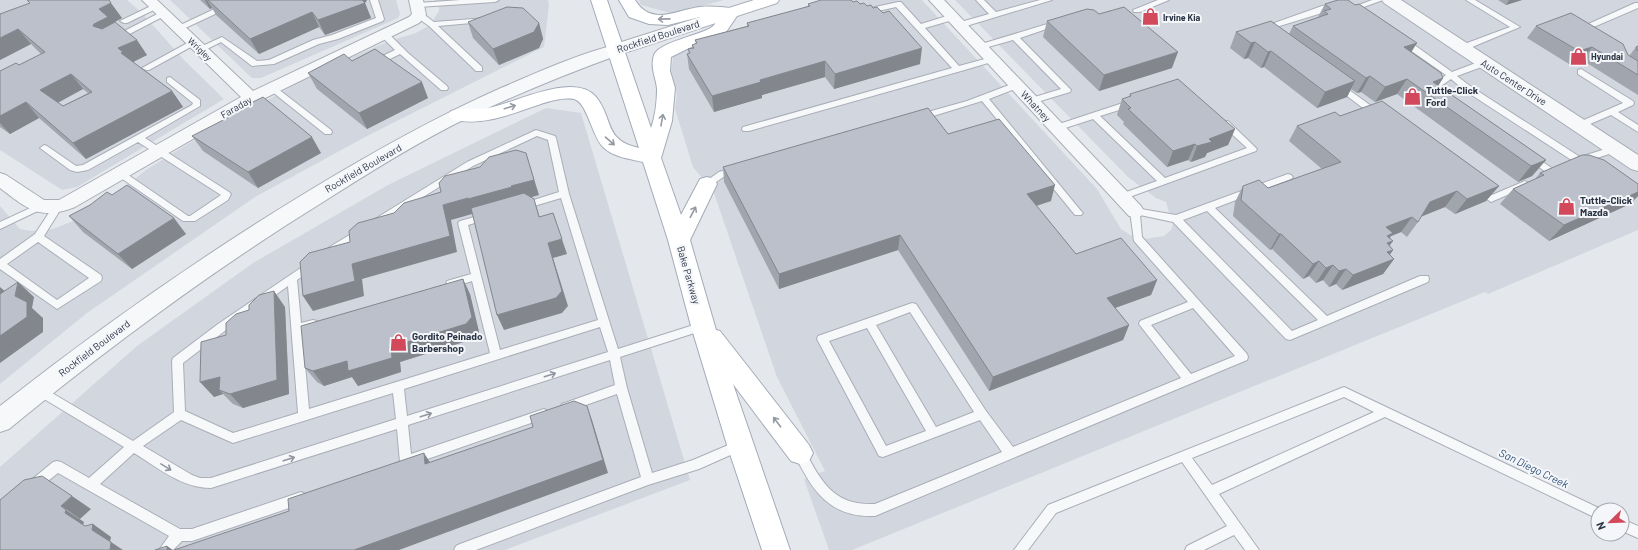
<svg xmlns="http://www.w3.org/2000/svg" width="1638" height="550" viewBox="0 0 1638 550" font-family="Barlow,sans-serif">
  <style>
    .built { fill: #d2d6de }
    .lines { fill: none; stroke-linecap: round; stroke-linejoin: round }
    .service-casing { stroke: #a9aeb7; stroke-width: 2 }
    .minor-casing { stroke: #a9aeb7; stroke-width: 2 }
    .tertiary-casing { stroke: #a9aeb7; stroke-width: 2 }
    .secondary-casing { stroke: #a9aeb7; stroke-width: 2 }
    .primary-casing { stroke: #a3abb8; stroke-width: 2 }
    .service { fill: #f7f8fa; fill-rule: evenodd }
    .minor { fill: #f7f8fa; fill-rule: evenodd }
    .tertiary { fill: #f7f8fa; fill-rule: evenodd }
    .secondary { fill: #fff; fill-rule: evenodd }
    .primary { fill: #fff; fill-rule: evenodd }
    .wall { fill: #a1a5ae; fill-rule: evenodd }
    .shaded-wall { fill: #83868d }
    .building { fill: #bbc0ca; stroke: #83868d; fill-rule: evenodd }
    .oneway { stroke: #959aa2 }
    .oneway2 { stroke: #9196a0 }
    .labels { text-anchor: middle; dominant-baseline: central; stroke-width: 4; stroke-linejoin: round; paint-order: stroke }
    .far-poi-label { font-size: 9px; font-weight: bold; fill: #2b3445; stroke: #f4f6f9; text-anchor: start }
    .far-street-label { font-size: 9px; fill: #2b3445; stroke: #f4f6f9 }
    .street-label { font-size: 10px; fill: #2b3445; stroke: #f4f6f9 }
    .poi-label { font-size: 10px; font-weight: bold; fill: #2b3445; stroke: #f4f6f9; text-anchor: start }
    .water-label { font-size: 11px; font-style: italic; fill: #34527a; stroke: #f4f6f9 }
  </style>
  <rect width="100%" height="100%" fill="#e4e7ec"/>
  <path class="built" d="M0,0H127L141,12L185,61L224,99L77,187L62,190L0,150Z
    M170,0H396L400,14L398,18L261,78H252Z
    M434,0H548L549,5L544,47L367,136L255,197L87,313L0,384V206L20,229L32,231L53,229L91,214L146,170L186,145L300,82L352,57L392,40L416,33L430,25L439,11V5Z
    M639,0H724L674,14L641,5Z
    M824,0H922L1097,189L1121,229L1130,235L1144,239L1164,236L1171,230L1173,225L1166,202L1156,198L1128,177L955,0H1638V230L1488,294L1485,292L852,550H829L804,479L825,471L777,377L714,193L693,167L675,109L677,94L671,73L674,52Z
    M546,108L581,113L690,480L505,550H0V467L137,346L253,263L388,185Z"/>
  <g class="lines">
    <defs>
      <path id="service" d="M370,0H378L384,19L383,21L338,39L319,44L274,64L252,66L221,42L203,51H200L196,49L222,37L257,61L269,60L313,40L332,35L376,18Z
        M461,0H499L495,2L418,7L414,5L418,3Z
        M976,0H984L996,12L1040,0H1052L963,27H957V23L989,14Z
        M1158,0H1169L1140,12H1134L1133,10Z
        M1372,0H1383L1361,8L1364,11L1363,13H1357L1351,8Z
        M1466,0H1475L1520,27L1465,50H1459V46L1510,27Z
        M898,2H901L921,24L950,15H956V19L925,28L959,66L992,57L996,59L995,61L961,71L749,131H743L742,129L743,127L952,68L896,7L865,14L861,12L862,10Z
        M1635,3H1638V8L1582,32H1576L1575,30Z
        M1335,4H1338V8L1267,30H1261L1260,28L1322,6Z
        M153,5H156L160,7L127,23H124L120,21Z
        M223,5H226L230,7L181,30H178L174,28Z
        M161,12H164L168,14L118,40H112L111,38Z
        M416,13H422L434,22L486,18L487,20L483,22L438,26L482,67V71H476L429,26L416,17Z
        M1054,22H1057L1061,24L1020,38L1071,90L1070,92L1034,103H1028L1027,101L1028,99L1061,89L1013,40L981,49L977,47L978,45Z
        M381,32H387L408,53L447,86L448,88L447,90H441L400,54L378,65H372V61L395,50L381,36Z
        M1400,39H1406L1452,72L1481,61H1487V65L1457,76L1470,86L1580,157L1615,146L1619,149L1618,151L1582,163H1576L1464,90L1451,79L1441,86L1440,89L1443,93L1442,95H1436L1432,90L1433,85L1446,75L1400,43Z
        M191,41H197L198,43L149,70H146L142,68Z
        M1581,69L1633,101L1634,103L1633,105L1618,112L1638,125V132L1611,115L1583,127H1577L1576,125L1577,123L1623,103L1578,74V70Z
        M170,77L200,100V106L145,138L229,192L231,194L228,200L195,221H183L118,176L116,174L118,172H124L188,216H190L221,195L138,142L88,170L77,172L70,170L40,148L44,145L47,146L76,166L83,165L192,105L193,103L167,82V78Z
        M1017,82L1020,83L1021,85L1020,87L989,99L1081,211L1083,213L1081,215H1075L982,101L920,120L916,117L917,115L967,101Z
        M1338,82L1381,113L1382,115L1381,117H1375L1335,87L1334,85L1335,83Z
        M273,85L331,130L332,132L331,134H325L270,90L269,88Z
        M1132,100L1136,103L1135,105L1100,116L1165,178L1247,148L1222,125L1221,123L1222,121H1228L1257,149L1256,151L1124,199H1118L1116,197L1118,195L1157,181L1093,119L1056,131L1052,128L1053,126Z
        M536,130L555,136L556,138L569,194L618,349L703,322L707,323L708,326L707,329L620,357L627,388L652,473L693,460L740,440L744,441L746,445L744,449L699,469L648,485L476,550H454L456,546L460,544L641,477L617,394L566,412L562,410L560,407L562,404L615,385L610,360L408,425L411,454L544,409L548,411L550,414L548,417L413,464H411L406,467L402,466L400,462L397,429L211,488C182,488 158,468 134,453L100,484L180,529H192L301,492L305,494L307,498L305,502L301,504L192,541H182L173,550H159L169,536L58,473L38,489L34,490L30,489L28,485L30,481L53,462L57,461L61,462L89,478L124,447L34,393L32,390L34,387L38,385L42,387L133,441L174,412L172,361L173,358L218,324L311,261L315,262L316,265L315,268L297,280L301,323L313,320L317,321L318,324L317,327L302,331L309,409L490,353L472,281L451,288L447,287L446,284L447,281L471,274L458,223L460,221L485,214L490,217L488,219L468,225L500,350L598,320L561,198L524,209L519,206L521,204L559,192L548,140L537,136L473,166L381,223H375L373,221L375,219L467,162ZM288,286L298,413L233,433L185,411L183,363L226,330ZM600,327L608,352L407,416L404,389ZM393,393L396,419L211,478H200L192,475L143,446L181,420L233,443Z
        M1531,154L1556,171L1558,173L1556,175H1550L1528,159L1527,157Z
        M735,167L738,168L740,170L738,172L725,176L710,186H704L702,184L719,172Z
        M1288,174L1291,175L1293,177L1291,179L1215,208L1327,316L1420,276H1428L1429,279L1428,282L1290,340L1286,339L1173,222L1140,215L1142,237L1247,354L1248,357L1247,360L875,516C830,518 812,491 794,453L796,449L800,448L804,449C821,482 834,506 875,504L1002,452L980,420L883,457L879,456L817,339L818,336L912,303L916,304L986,411L1013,447L1181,378L1139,324L1140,321L1188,302L1134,241L1130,211L1132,209L1135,208L1176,215ZM1207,211L1318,320L1292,331L1183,220ZM1193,308L1235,356L1191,374L1151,325ZM910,312L974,412L936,427L876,325ZM867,328L926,431L886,446L829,341Z
        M1525,181L1530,184L1528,186L1491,202L1474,190L1479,187L1492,195Z
        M41,203L44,204L46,206L44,208L0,229V222Z
        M57,204L62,207L44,236L101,275L102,278L101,281L57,309L0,269V259L35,234L54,205ZM38,242L89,278L57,300L7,264Z
        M361,228L364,230L366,232L364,234L334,254H328L326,251L328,248Z
        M1344,387L1603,510H1598V519L1594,517L1385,417L1219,494L1259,550H1245L1234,535L1204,550H1185L1187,546L1227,526L1182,462L1056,513L1028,550H1014L1048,505ZM1344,397L1374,412L1212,485L1192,458Z
        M1622,519L1638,526V538L1622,531Z"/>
      <path id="minor" d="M142,0H157L253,91L409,17L412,14L409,0H423L426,15L419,23L257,102L75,207C39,221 28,209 0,188V173L6,175L44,200H59L241,97Z
        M929,0H944L1141,206L1144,211L1141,216L1135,217L1129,216Z"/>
      <path id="tertiary" d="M1382,0H1401L1638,155V171L1631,169L1384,3Z
        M615,45L621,46L624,50L621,54C563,75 506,98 451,126C407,149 365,175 323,202C213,270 109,347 9,429L0,432V406C98,329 200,257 307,192C370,154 433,118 501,88C536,73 578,54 615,45Z"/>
      <path id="secondary" d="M754,0H779L777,3L621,54L615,55L609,54L606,50L609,46Z"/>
      <path id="primary" d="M591,0H607L651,128C655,117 657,101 657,89C656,77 650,69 654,55C659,42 701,35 712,27C715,25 717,20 719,18L700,17L668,25L649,24L629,17L619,0H635C652,27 675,10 700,7C711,6 726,7 737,9L739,13L724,35L689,48L671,57L670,71L675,88L672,121L661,158L681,215L700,179L707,177L714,179L717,184L690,240L716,330L720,331L809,445L813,453L809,461L800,464L791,461L733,384L790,550H762L727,445L691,326L668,240L643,162C630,159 613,157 603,147C592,136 587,102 574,99C561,97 547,102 535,106C509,115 479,127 451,119L449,115L451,111C463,107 476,110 488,108C514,104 574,71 596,97C614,119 603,140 639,148Z"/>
    </defs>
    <use href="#service" class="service-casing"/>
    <use href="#minor" class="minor-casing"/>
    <use href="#tertiary" class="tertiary-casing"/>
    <use href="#secondary" class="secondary-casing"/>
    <use href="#primary" class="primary-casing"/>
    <use href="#service" class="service"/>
    <use href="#minor" class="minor"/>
    <use href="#tertiary" class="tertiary"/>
    <use href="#secondary" class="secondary"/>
    <use href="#primary" class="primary"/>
  </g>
  <path class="wall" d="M27,0L122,18L113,23L147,55L133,62L172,91L183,107L86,159L39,118L10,134L0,127V71L19,65L41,54L31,44L0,60L30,3ZM83,89L88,93L63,106L58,103Z
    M200,0H367L365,3L371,18L325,35L319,27L259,54L216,15L212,8L210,9Z
    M1498,0H1522L1506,5Z
    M808,4L920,64L834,89L825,77L762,95V98L714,112L689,69L687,54L689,53L688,49L692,48V45L696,44L695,40L747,26V23L808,7Z
    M1325,4L1411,52L1443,78L1438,86L1546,160L1532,176L1518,182L1397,94L1375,102L1361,92L1357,93L1351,89L1347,97L1317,108L1264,67L1261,68L1248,58L1244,59L1230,48L1236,32L1289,34L1293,26L1318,17Z
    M1099,14L1172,68L1099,91L1043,37L1047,21Z
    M468,22L539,23L543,39L539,48L499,65L473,38Z
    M1536,26L1629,56L1636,47L1638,46V95L1582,60L1569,64L1527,38Z
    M308,73L428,98L367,129L317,89Z
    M1130,94L1235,129L1228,145L1207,153L1205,157L1191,162L1188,160L1167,167L1123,124L1124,122L1117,115L1122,99L1129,97Z
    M1340,116L1499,186L1486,201L1455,214L1445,207L1421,216L1418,222L1407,237L1401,232L1391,236L1390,238V246L1393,250L1390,255L1394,259L1383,274L1342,290L1336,284L1329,287L1323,280L1316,283L1309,276L1303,279L1272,249L1270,250L1233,216L1235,202L1243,186L1268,188L1322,169L1289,141L1297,126Z
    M948,134L1051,201L1036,206L1076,254L1157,280L1151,295L1115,308L1129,325L1123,340L989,391L898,250L779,289L724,182L723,167Z
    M192,136L321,153L258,188L203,151Z
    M1540,173L1638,184V196L1630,204L1549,241L1500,204L1513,189L1535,179Z
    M112,195L186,234L132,269L83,232L69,216Z
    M470,294L479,332L473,339L400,362L401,372L358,386L352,377L324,386L317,382L305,368Z
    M285,307L289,394L243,408L233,404L223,394L214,397L226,335Z"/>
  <path class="shaded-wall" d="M205,0H207L212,8L210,9Z
    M359,0H367L365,3L371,18L325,35L318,20Z
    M1509,0H1522L1506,5Z
    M111,3L122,18L113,23L105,40L93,26L99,9Z
    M312,12L319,27L259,54L250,39Z
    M539,23L543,39L539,48L499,65L493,49Z
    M18,29L31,44L0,60V38Z
    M137,40L147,55L131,63L121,53L118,48Z
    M1255,42L1248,58L1244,59L1251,43Z
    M1417,43L1407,59L1404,47Z
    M1592,47L1582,60L1569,64L1579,51Z
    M922,48L920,64L834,89L835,74Z
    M1271,51L1264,67L1261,68L1268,52Z
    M1178,52L1172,68L1099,91L1104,75Z
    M825,61V77L762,95V98L714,112L712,96L760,80Z
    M71,74L83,89L53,105L40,90Z
    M1370,76L1361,92L1357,93L1366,78Z
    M1443,78L1433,94V82Z
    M1407,79L1397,94L1375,102L1385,87Z
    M1355,81L1347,97L1317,108L1325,92Z
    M422,82L428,98L367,129L359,113Z
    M172,91L183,107L86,159L73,143Z
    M26,102L39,118L10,134L0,123V116Z
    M1235,129L1228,145L1207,153L1205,157L1191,162L1197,146L1209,139Z
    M312,137L321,153L258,188L248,172Z
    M1195,144L1188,160L1167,167L1173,151Z
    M526,153L539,195L451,220L457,252L362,279L364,296L313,311L303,296L443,205L511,186Z
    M1546,160L1532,176L1518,182L1531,166Z
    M1055,185L1051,201L1023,210L1027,194Z
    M1499,186L1486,201L1455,214L1467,199Z
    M1457,191L1445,207L1418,218L1430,202Z
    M1638,192V196L1630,204L1549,241L1564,225Z
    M534,199L539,215L544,233L539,217Z
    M553,213L567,254L553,258L568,306L562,313L504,330L497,315L548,243Z
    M1412,217L1401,232L1391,236L1382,249L1386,227Z
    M174,218L186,234L132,269L118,254Z
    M1279,234H1281L1272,249L1270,250Z
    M900,235L898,250L779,289V274Z
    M1393,241L1382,256L1387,243Z
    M1393,250L1383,263L1394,259L1383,274L1342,290L1353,275L1387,252Z
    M1319,261L1309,276L1303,279L1313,264Z
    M1333,265L1323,280L1316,283L1326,268Z
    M1346,269L1336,284L1329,287L1339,271Z
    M463,279L470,294L479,332L473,339L400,362L401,372L358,386L352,377L324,386L313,371Z
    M1157,280L1151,295L1101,313L1107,298Z
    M18,282L34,297L32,308L43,318V332L0,363V336L15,296Z
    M0,287L7,293L0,319Z
    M274,291L285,307L289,394L243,408L230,394Z
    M1129,325L1123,340L989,391L993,377Z
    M220,377L219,390L223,394L214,397L200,382Z
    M587,406L592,420L608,473L399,550H354Z
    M424,453L433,467L425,464Z
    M72,496L91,509L80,519L61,506Z
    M66,510L84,522L83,525L65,513Z
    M93,524L111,537L110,542L92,530Z
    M111,542L123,550H110Z
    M167,546L173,550H167Z"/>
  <path class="building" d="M27,0H109L111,3L99,9L108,17L94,24L93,26L102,29L115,22L137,40L118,48L123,52L121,53L172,91L73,143L26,102L0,116V71L16,63L19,65L45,52L18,29L0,38V14L30,3ZM71,74L92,92L63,106L40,90Z
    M208,0H362L365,3L318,20L312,12L250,39Z
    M821,0H851L853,2L857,1L860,4L864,3L867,6L871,5L873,8L877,7L883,13L889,11L922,48L835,74L825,61L760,80L761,82L712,96L687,54L690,53L688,49L694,48L692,45L697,43L695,40L749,26L747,23L810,6L808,4Z
    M1338,0H1348L1355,5L1359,4L1417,43L1404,47L1441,73L1443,78L1433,82L1546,160L1531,166L1407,79L1385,87L1370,76L1366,78L1293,26L1328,14L1324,11L1331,9L1325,4Z
    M507,7L523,8L539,23L534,32L493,49L468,22Z
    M1124,7L1178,52L1104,75L1047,21L1087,9L1094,10L1099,14Z
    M1571,13L1623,44L1628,55L1638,61V75L1592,47L1579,51L1536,26Z
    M1271,21L1355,81L1325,92L1271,51L1268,52L1255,42L1251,43L1236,32Z
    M1638,46V51L1637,50L1636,47Z
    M375,49L422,82L359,113L308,73L344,54L352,61Z
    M1178,79L1235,129L1209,139L1212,142L1197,146L1195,144L1173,151L1128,109L1131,108L1122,99L1131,96L1130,94Z
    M263,97L312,137L248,172L192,136L235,114V111Z
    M1382,101L1499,186L1467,199L1457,191L1430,202L1418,222L1412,217L1386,227L1393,233L1387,236L1393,241L1387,243L1393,250L1387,252L1394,259L1353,275L1346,269L1339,271L1333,265L1326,268L1319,261L1313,264L1281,234H1279L1241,200L1243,186L1259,180L1268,188L1341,162L1297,126L1335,112L1340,116Z
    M928,108L948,134L999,119L1055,185L1027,194L1076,254L1121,238L1157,280L1107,298L1129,325L993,377L900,235L779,274L723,167Z
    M516,150L526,153L534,180L511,186L512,187L468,199V198L443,205L450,236L352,264L355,281L303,296L300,262L309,253L350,242L349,231L358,223L394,213L404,203L441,192L439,183L445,176L480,167L489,157Z
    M1582,155H1589L1604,160L1638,184V192L1564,225L1513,189L1544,175L1540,173Z
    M127,185L174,218L118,254L69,216L90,205L107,192L112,195Z
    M524,193L534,199L539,217L553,213L562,239L548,243L562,291L556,298L497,315L471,208Z
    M463,279L472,317L466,324L391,347L392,358L348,371L347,361L313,371L305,368L301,326Z
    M18,282L15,296L27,302V317L0,336V294Z
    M274,291L277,380L230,394L219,390L220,377L200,382L201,342L226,335V323L236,314L249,310V305L259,295Z
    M574,401L587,406L603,460L354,550H174L289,511L288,499L424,453L425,464L533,427L530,416Z
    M42,476L72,496L61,506L66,510L65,513L85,526L93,524L92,530L111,542L110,550H0V500L24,480Z
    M167,546V550H155Z"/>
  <defs><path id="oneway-shaft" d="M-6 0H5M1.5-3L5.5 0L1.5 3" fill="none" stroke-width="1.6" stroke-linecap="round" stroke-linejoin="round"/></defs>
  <g class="oneway">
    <use href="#oneway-shaft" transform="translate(664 19) rotate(179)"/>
    <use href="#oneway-shaft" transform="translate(510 107) rotate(-17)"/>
    <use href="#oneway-shaft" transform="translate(662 120) rotate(-80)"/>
    <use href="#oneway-shaft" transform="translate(610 141) rotate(41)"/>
    <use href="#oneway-shaft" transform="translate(693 212) rotate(-63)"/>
    <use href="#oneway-shaft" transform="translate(777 422) rotate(-127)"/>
  </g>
  <g class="oneway2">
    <use href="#oneway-shaft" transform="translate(550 375) rotate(-18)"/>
    <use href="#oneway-shaft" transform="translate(426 415) rotate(-18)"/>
    <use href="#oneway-shaft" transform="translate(289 459) rotate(-18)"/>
    <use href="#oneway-shaft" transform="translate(166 467) rotate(31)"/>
  </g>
  <defs>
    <symbol id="shop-bare" viewBox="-9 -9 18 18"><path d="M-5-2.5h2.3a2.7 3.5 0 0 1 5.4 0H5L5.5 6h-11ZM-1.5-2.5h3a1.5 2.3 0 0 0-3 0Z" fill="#d1495b" stroke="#f4f6f9" stroke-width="2.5" paint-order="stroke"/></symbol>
  </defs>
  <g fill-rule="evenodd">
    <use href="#shop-bare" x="1138" y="4" width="25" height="25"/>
    <use href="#shop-bare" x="1566" y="44" width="25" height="25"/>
    <use href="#shop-bare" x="1400" y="84" width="25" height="25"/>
    <use href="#shop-bare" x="1554" y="194" width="25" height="25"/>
    <use href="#shop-bare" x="386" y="330" width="25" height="25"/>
  </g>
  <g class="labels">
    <g class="far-poi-label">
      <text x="1163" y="17">Irvine Kia</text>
      <text x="1591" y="56">Hyundai</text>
    </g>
    <g class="far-street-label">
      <text transform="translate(200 49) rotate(44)">Wrigley</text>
    </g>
    <g class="street-label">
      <text transform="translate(658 36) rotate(-18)">Rockfield Boulevard</text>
      <text transform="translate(1514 82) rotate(33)">Auto Center Drive</text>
      <text transform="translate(1036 106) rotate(47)">Whatney</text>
      <text transform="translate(236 107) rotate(-30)">Faraday</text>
      <text transform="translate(363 168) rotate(-30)">Rockfield Boulevard</text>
      <text transform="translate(689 275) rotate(74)">Bake Parkway</text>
      <text transform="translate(94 348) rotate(-37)">Rockfield Boulevard</text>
    </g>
    <g class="poi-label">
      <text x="1426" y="90">Tuttle-Click<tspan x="1426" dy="12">Ford</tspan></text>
      <text x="1580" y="200">Tuttle-Click<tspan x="1580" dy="12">Mazda</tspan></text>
      <text x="412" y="336">Gordito Peinado<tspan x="412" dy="12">Barbershop</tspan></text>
    </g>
    <g class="water-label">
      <text transform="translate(1534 468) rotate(26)">San Diego Creek</text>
    </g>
  </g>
  <g transform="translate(1610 522) rotate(247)"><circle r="19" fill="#f4f6f9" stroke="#a4a8b1"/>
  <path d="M0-3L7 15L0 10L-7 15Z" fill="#d1495b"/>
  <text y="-6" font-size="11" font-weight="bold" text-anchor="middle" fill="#2b3445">N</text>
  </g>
</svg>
